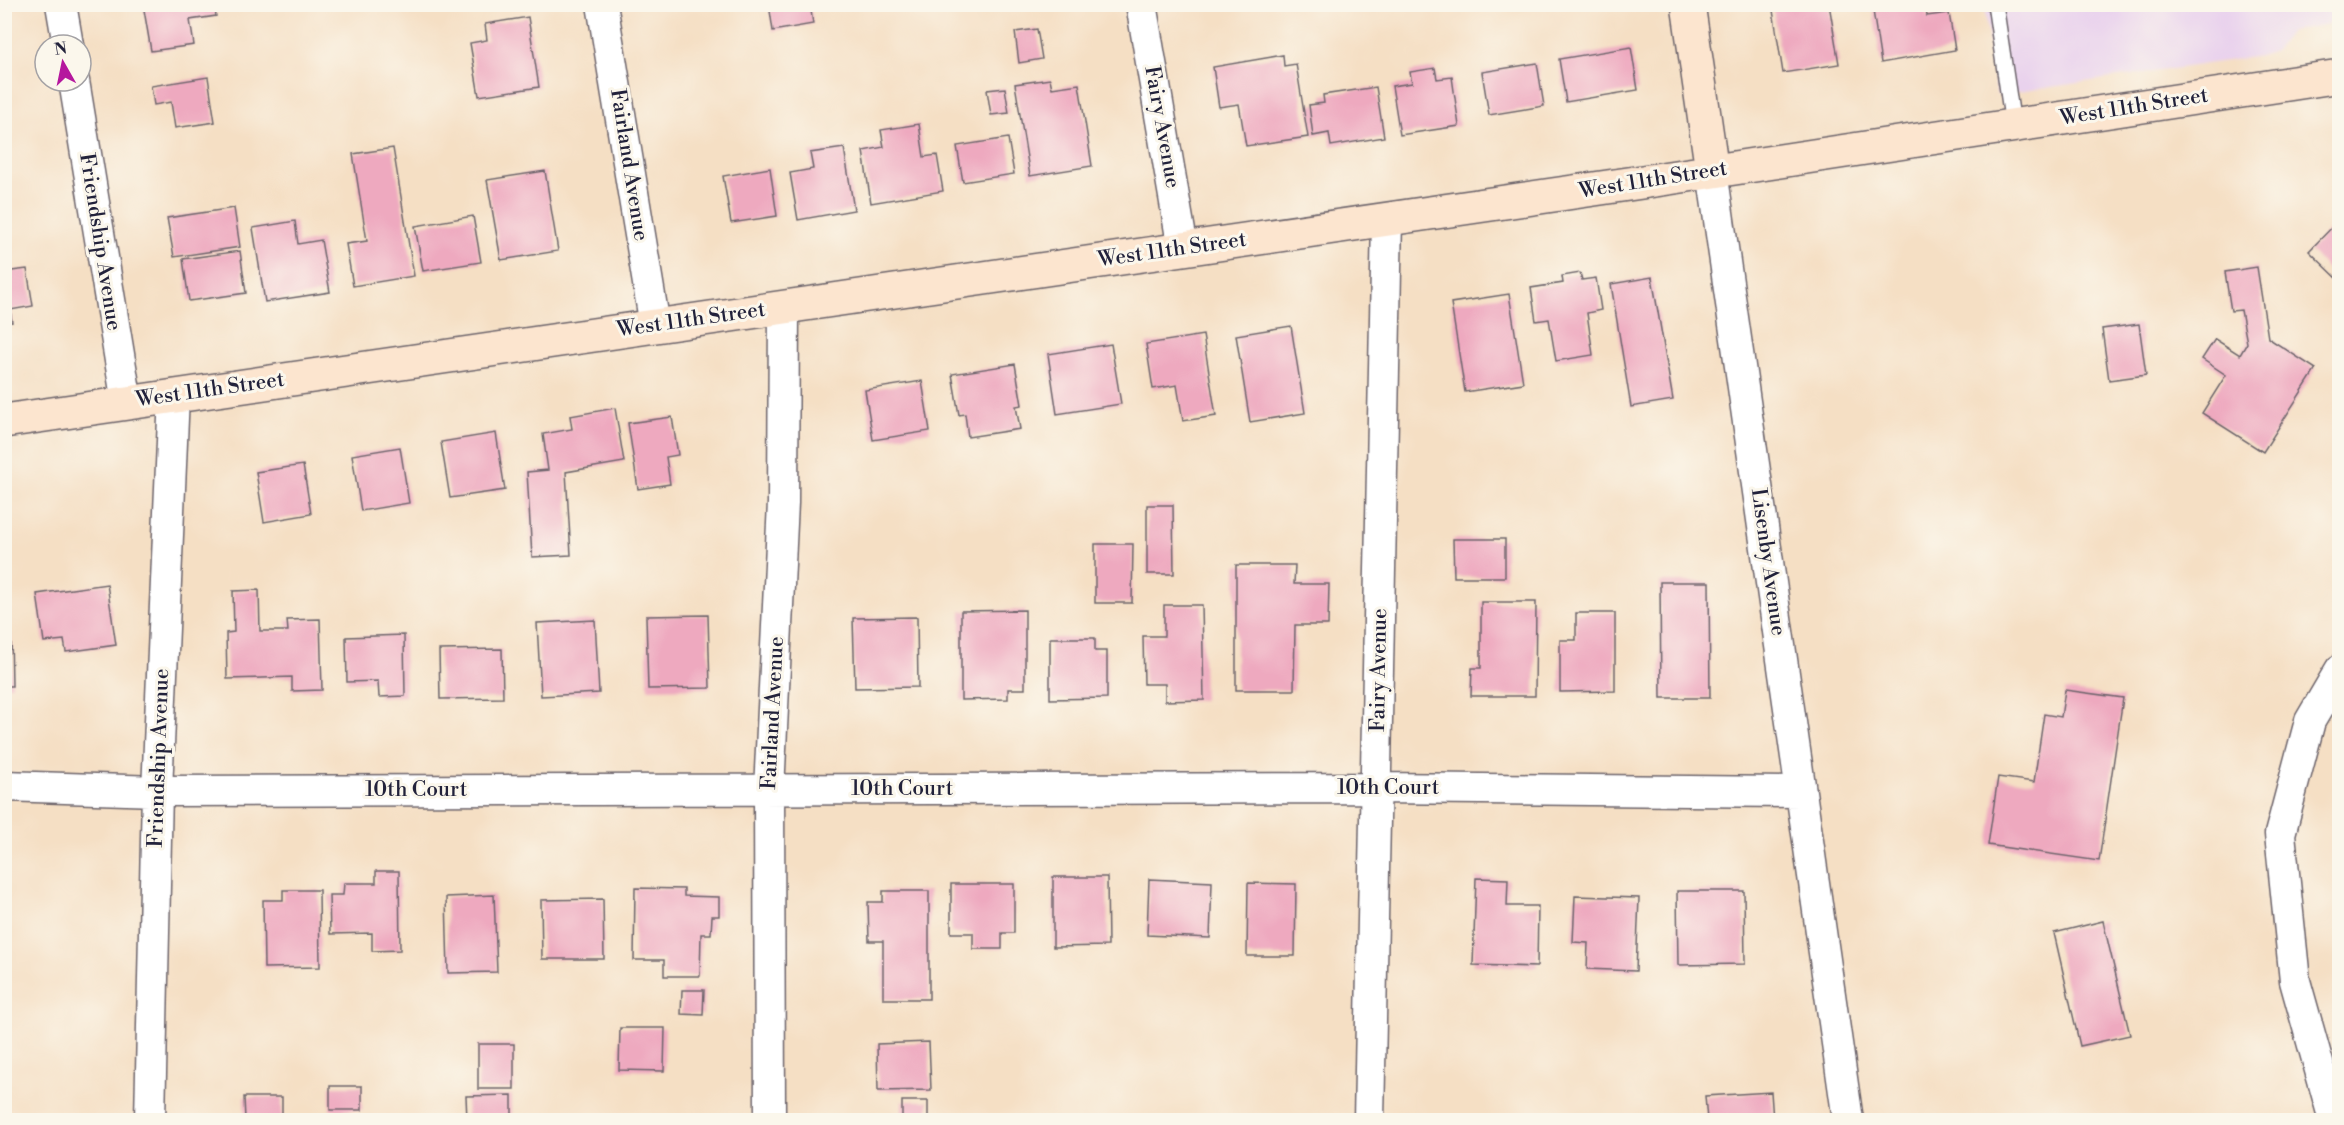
<svg xmlns="http://www.w3.org/2000/svg" width="2344" height="1125" viewBox="0 0 2344 1125" font-family="'Libre Bodoni',serif">
  <style>
    .built { fill: #e9d2ed }
    .building { fill: #eea9bf }
    .lines { fill: none; stroke-linecap: round; stroke-linejoin: round }
    .service-casing { stroke: #6c646b; stroke-width: 18 }
    .minor-casing { stroke: #6c646b; stroke-width: 33 }
    .secondary-casing { stroke: #6c646b; stroke-width: 36 }
    .service { stroke: #fff; stroke-width: 15 }
    .minor { stroke: #fff; stroke-width: 30 }
    .secondary { stroke: #fce5cf; stroke-width: 33 }
    .labels { text-anchor: middle; dominant-baseline: central; stroke-width: 6; stroke-linejoin: round; paint-order: stroke }
    .street-label { font-size: 21px; fill: #22223b; stroke: #fbf7ec }
  </style>
  <rect width="100%" height="100%" fill="#fbf7ec"/>
  <filter id="ink" filterUnits="userSpaceOnUse"><feTurbulence type="fractalNoise" baseFrequency=".0167" numOctaves="2"/><feDisplacementMap in="SourceGraphic" scale="12" xChannelSelector="R" yChannelSelector="G"/><feConvolveMatrix kernelMatrix="1 2 1 2 8 2 1 2 1" color-interpolation-filters="sRGB"/></filter>
  <filter id="wash" filterUnits="userSpaceOnUse"><feTurbulence type="fractalNoise" baseFrequency=".008" numOctaves="4" result="noise"/><feDisplacementMap in="SourceGraphic" scale="24" xChannelSelector="R" yChannelSelector="G"/><feGaussianBlur stdDeviation="1.35" result="paint"/><feColorMatrix in="noise" values="0 0 0 0 0 0 0 0 0 0 0 0 0 0 0 0 0 1.4 0 .05"/><feComposite in="paint" operator="in"/></filter>
  <g filter="url(#wash)">
    <rect width="100%" height="100%" fill="#f5dfc4"/>
    <path class="built" d="M1984,5H2339L2340,22L2290,31L2275,51L2260,56L1997,95Z"/>
    <g id="blocks">
      <path class="building" d="M143,4H214L216,16L190,20L194,45L151,51Z
        M769,4H810L813,24L773,31Z
        M998,4H1021V6L998,9Z
        M1772,4H1829L1839,64L1783,73Z
        M1872,4H1925L1927,16L1949,13L1955,50L1881,63Z
        M528,17L539,87L479,96L470,43L487,40L485,24Z
        M1037,29L1042,59L1019,63L1015,32Z
        M1631,47L1638,90L1566,102L1559,59Z
        M1283,55L1284,66L1296,64L1308,137L1246,146L1239,104L1219,107L1213,67Z
        M1537,63L1544,106L1489,115L1482,72Z
        M1435,68L1437,79L1452,77L1459,126L1400,135L1392,86L1412,83L1410,72Z
        M208,77L215,122L175,128L171,102L154,105L151,86Z
        M1050,79L1052,88L1079,84L1092,166L1030,176L1015,84Z
        M1376,87L1384,137L1331,146L1329,133L1313,136L1309,105L1324,103L1323,95Z
        M1005,88L1009,113L991,115L987,90Z
        M919,124L924,157L937,155L943,191L871,203L863,151L884,147L881,130Z
        M1008,138L1014,174L963,182L957,146Z
        M393,148L414,276L353,286L346,244L367,241L353,154Z
        M844,148L854,210L798,220L790,173L813,169L810,153Z
        M770,168L777,216L731,223L723,176Z
        M545,171L558,251L501,260L487,180Z
        M234,208L240,247L174,257L167,218Z
        M473,216L481,262L423,271L415,226Z
        M2340,219V281L2309,251Z
        M295,221L298,244L321,240L330,292L265,302L253,228Z
        M240,251L246,293L189,301L183,259Z
        M2257,267L2268,338L2316,369L2263,452L2202,413L2226,375L2202,359L2215,339L2240,355L2247,343L2241,310L2231,311L2225,272Z
        M27,269L33,306L10,310L12,322L4,323V272Z
        M1580,273L1582,280L1596,278L1601,310L1587,313L1593,355L1556,361L1549,319L1536,321L1531,288L1563,283L1562,276Z
        M1652,277L1673,400L1631,407L1611,284Z
        M1509,294L1523,383L1465,392L1451,303Z
        M2139,324L2146,375L2109,380L2102,329Z
        M1291,326L1305,413L1250,422L1236,335Z
        M1203,335L1216,416L1183,421L1177,385L1153,389L1146,344Z
        M1111,344L1121,404L1057,414L1048,354Z
        M1015,364L1022,405L1016,406L1020,429L968,437L965,414L959,415L952,374Z
        M922,381L930,431L873,440L865,390Z
        M615,408L624,462L566,472L571,555L532,557L527,472L548,470L543,434L572,429L570,416Z
        M672,417L678,455L666,457L670,484L638,489L628,423Z
        M496,433L505,490L450,498L441,442Z
        M400,447L409,503L361,511L352,455Z
        M303,465L311,514L264,522L256,472Z
        M1147,505H1173L1174,574H1147Z
        M1453,539H1505V577H1454Z
        M1095,544H1133L1132,603H1095Z
        M1236,565H1295L1294,584H1329L1328,625H1295L1294,690H1236Z
        M1660,582H1709L1710,698H1661Z
        M107,584L116,645L66,652L64,640L44,642L37,594Z
        M259,590L260,631H288L287,620L320,619L322,690L292,691V677L227,679L226,633L234,632L233,591Z
        M1481,602H1536L1535,696H1471L1472,668H1481Z
        M1164,605H1202L1204,700L1165,701V684H1144L1143,636H1164Z
        M1025,610V689H1008V699L961,700V611Z
        M1576,613H1615V691L1560,692V640H1576Z
        M708,615L710,688L648,689L646,616Z
        M917,617L918,687L855,688L853,618Z
        M595,620L599,693L541,696L537,623Z
        M4,633H11L12,686H4Z
        M404,635L405,696L379,697L378,681L347,682L346,637Z
        M1050,638H1095V651H1107V698L1050,699Z
        M502,649L503,698L440,699L439,650Z
        M2065,690L2123,698L2099,861L1988,845L1998,777L2034,782L2044,714L2061,717Z
        M376,871H399L400,950L372,951V933L330,934L329,895H343L344,883H376Z
        M1053,877H1107L1108,946L1053,947Z
        M1476,878L1508,879L1507,906H1538L1537,967L1473,965Z
        M1149,879L1212,882L1210,938L1147,935Z
        M1248,883L1296,884L1295,956H1247Z
        M951,884H1014V933H1002V949H973V933H951Z
        M635,888L684,889V896L719,897V916H712L711,934H701L700,976H664V960H634Z
        M283,890H319L320,967L264,968L263,900H283Z
        M883,891H929V999H883V941H869L868,902H883Z
        M1677,891H1744L1745,964L1678,965Z
        M494,895L497,972L448,973L446,897Z
        M1575,896L1639,898L1636,971L1587,969L1588,943L1573,942Z
        M603,899L604,959H542L541,900Z
        M2103,921L2130,1035L2080,1046L2054,933Z
        M682,990H704L703,1015L681,1014Z
        M620,1028H665L664,1071L619,1070Z
        M929,1042L931,1090L878,1091L877,1044Z
        M478,1044H514V1089H478Z
        M330,1086H362V1110H330Z
        M1771,1092L1773,1120H1707L1705,1096Z
        M512,1095V1120H467L466,1096Z
        M244,1097H282V1120H245Z
        M902,1101H928V1120H902Z"/>
    </g>
  </g>
  <g filter="url(#ink)">
    <use href="#blocks" fill-opacity="0" stroke="#6c646b" stroke-width="1.5"/>
    <g class="lines">
      <defs>
        <path id="service" d="M1995,4L2013,125"/>
        <path id="minor" d="M61,4L68,45
          M602,4L655,326
          M1141,4L1183,249
          M74,81L127,403
          M1712,171L1848,1120
          M4,786L157,791L1377,788L1800,792
          M150,1120L157,791L174,395
          M770,1120L769,790L783,503L784,307
          M1369,1120L1387,219
          M2334,1120L2295,981L2280,834L2310,721L2340,670"/>
        <path id="secondary" d="M1688,4L1712,171
          M4,421L1642,182L2340,76"/>
      </defs>
      <use href="#service" class="service-casing"/>
      <use href="#minor" class="minor-casing"/>
      <use href="#secondary" class="secondary-casing"/>
      <use href="#service" class="service"/>
      <use href="#minor" class="minor"/>
      <use href="#secondary" class="secondary"/>
    </g>
  </g>
  <g class="labels">
    <g class="street-label">
      <text transform="translate(2134 107) rotate(-9)">West 11th Street</text>
      <text transform="translate(1162 127) rotate(80)">Fairy Avenue</text>
      <text transform="translate(629 165) rotate(81)">Fairland Avenue</text>
      <text transform="translate(1653 180) rotate(-9)">West 11th Street</text>
      <text transform="translate(100 242) rotate(81)">Friendship Avenue</text>
      <text transform="translate(1172 250) rotate(-8)">West 11th Street</text>
      <text transform="translate(691 320) rotate(-8)">West 11th Street</text>
      <text transform="translate(210 390) rotate(-8)">West 11th Street</text>
      <text transform="translate(1768 562) rotate(82)">Lisenby Avenue</text>
      <text transform="translate(1379 670) rotate(-89)">Fairy Avenue</text>
      <text transform="translate(773 713) rotate(-87)">Fairland Avenue</text>
      <text transform="translate(159 758) rotate(-88)">Friendship Avenue</text>
      <text x="1388" y="788">10th Court</text>
      <text x="902" y="789">10th Court</text>
      <text x="416" y="790">10th Court</text>
    </g>
  </g>
  <rect width="2344" height="1125" fill="none" stroke="#fbf7ec" stroke-width="24"/>
  <g transform="translate(63 63) rotate(351)"><circle r="28" fill="#fbf7ec" stroke="#a4a2a5" stroke-width="1.5"/>
  <path d="M0-4.5L10 22L0 15L-10 22Z" fill="#b5179e"/>
  <text y="-9" font-size="16" font-weight="bold" text-anchor="middle" fill="#22223b">N</text>
  </g>
</svg>
